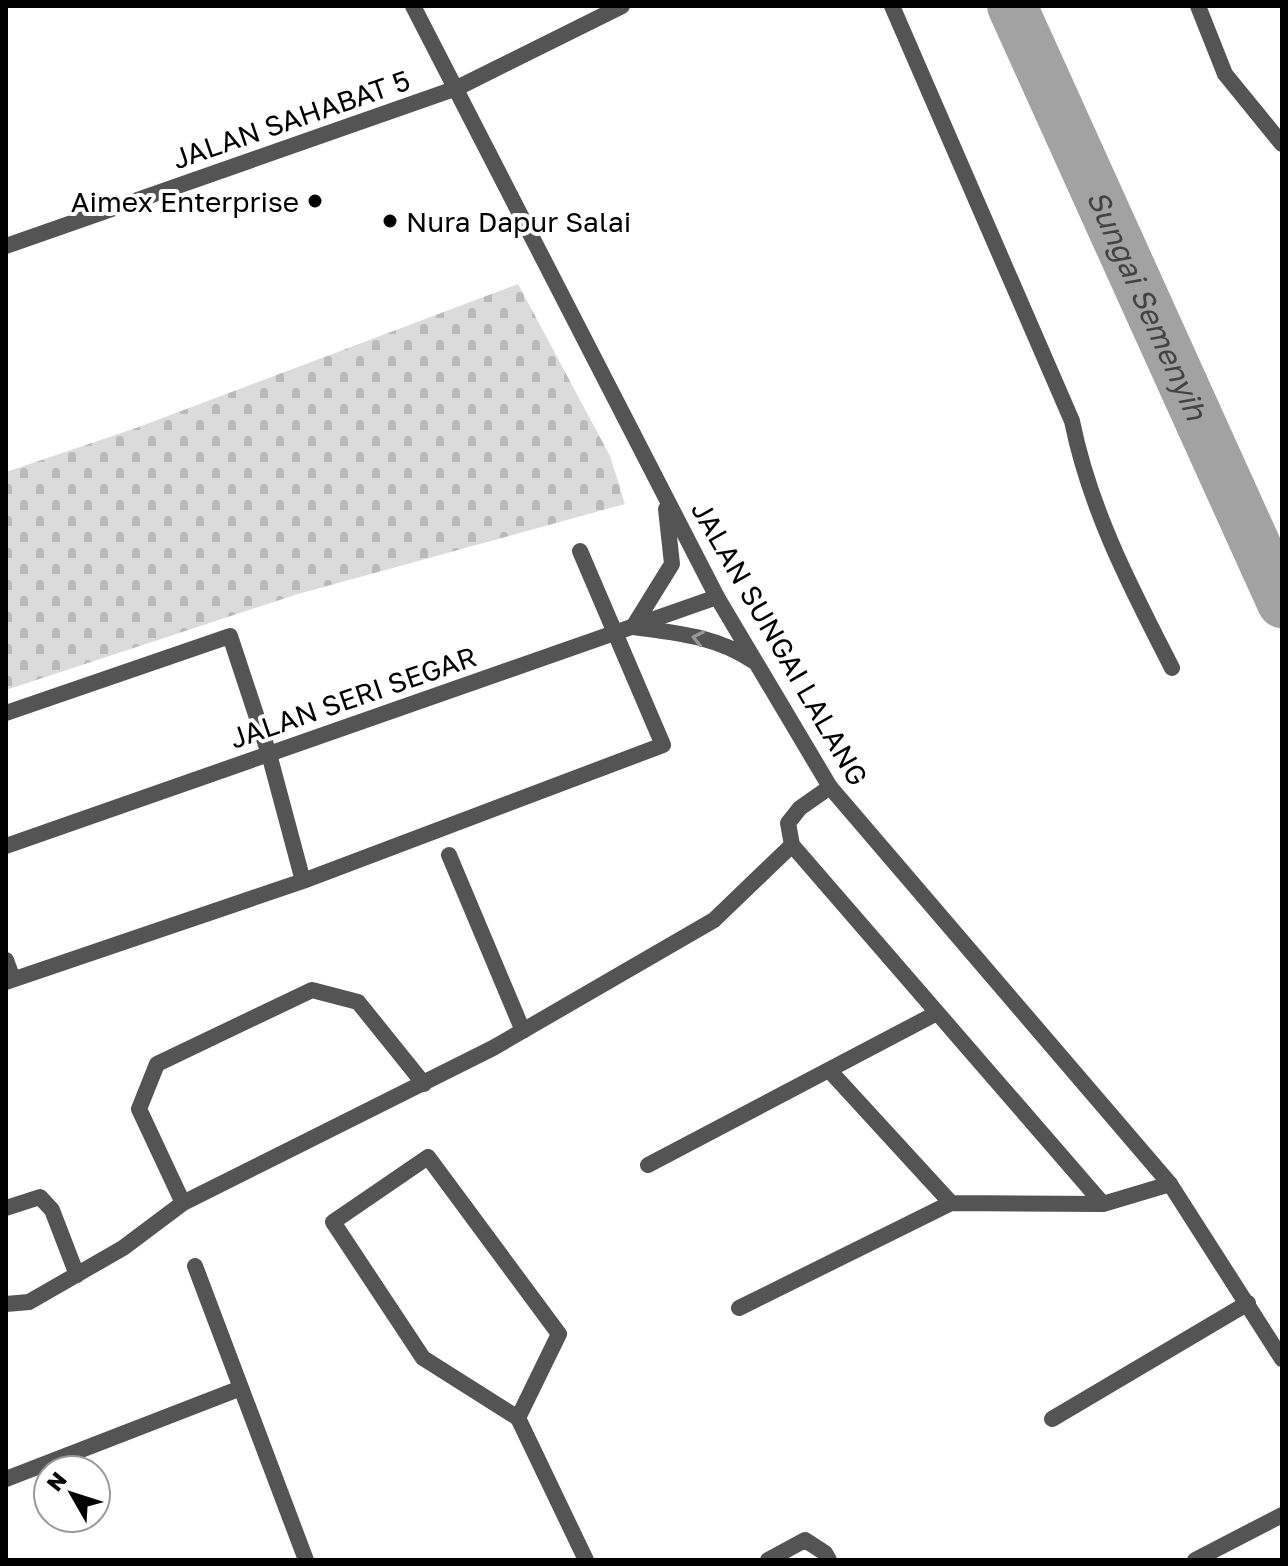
<svg xmlns="http://www.w3.org/2000/svg" width="1288" height="1566" viewBox="0 0 1288 1566" font-family="'Golos Text',sans-serif">
  <style>
    .cemetery { fill: url(#cemetery-stones) }
    .lines { fill: none; stroke-linecap: round; stroke-linejoin: round }
    .river { stroke: #a2a2a2; stroke-width: 50 }
    .service { stroke: #545454; stroke-width: 16 }
    .minor { stroke: #545454; stroke-width: 16 }
    .tertiary { stroke: #545454; stroke-width: 16 }
    .oneway { stroke: #989898 }
    .poi-dot { fill: #000; stroke: #fff; stroke-width: 3 }
    .labels { text-anchor: middle; dominant-baseline: central; stroke-width: 8; stroke-linejoin: round; paint-order: stroke }
    .street-label { font-size: 28px; fill: #000; stroke: #fff }
    .poi-label { font-size: 28px; fill: #000; stroke: #fff; text-anchor: end }
    .water-label { font-size: 30px; font-style: italic; fill: #434343; stroke: #fff }
  </style>
  <defs>
    <pattern id="cemetery-stones" width="16" height="16" patternUnits="userSpaceOnUse" patternTransform="scale(2)"><rect width="16" height="16" fill="#dbdbdb"/><path d="M2 7V4a2 2 0 0 1 4 0v3zM10 15v-3a2 2 0 0 1 4 0v3z" fill="#bababa"/></pattern>
  </defs>
  <rect width="100%" height="100%" fill="#fff"/>
  <path class="cemetery" d="M518,284L610,456L625,504L298,594L6,690V472L136,428Z"/>
  <g class="lines">
    <path class="river" id="s1" d="M1012,6L1282,603"/>
    <path class="service" d="M1198,6L1225,74L1282,144
      M6,713L230,636L269,754L303,881
      M792,845L1103,1204
      M449,855L523,1031
      M6,960L13,979
      M6,982L303,881L663,745L580,551
      M829,1070L951,1203
      M428,1157L559,1334L518,1418L423,1358L333,1222Z
      M648,1165L937,1013
      M183,1203L139,1109L157,1064L312,990L358,1002L424,1084
      M6,1208L40,1197L52,1210L77,1275
      M6,1304L29,1302L123,1248L183,1203L493,1048L714,920L792,845L788,823L800,808L830,787
      M739,1308L951,1203L1103,1204L1170,1184
      M1052,1419L1248,1303"/>
    <path class="minor" d="M892,6L1072,421C1090,510 1131,588 1172,668
      M6,246L457,88L622,6
      M6,846L717,597
      M195,1266L306,1560
      M518,1418L586,1560
      M6,1479L241,1388
      M768,1560L805,1540L825,1553L829,1560
      M1195,1560L1282,1515"/>
    <path class="tertiary" d="M413,6L717,597L830,787L1170,1184L1282,1359
      M666,509L672,564L633,627C676,633 717,636 753,661"/>
  </g>
  <defs><path id="oneway-chevron" d="M-2-3.5L2.5 0L-2 3.5" fill="none" stroke-width="1.6" stroke-linecap="round" stroke-linejoin="round" transform="scale(2)"/></defs>
  <use class="oneway" href="#oneway-chevron" transform="translate(698 638) rotate(-168)"/>
  <g class="poi-dot">
    <circle cx="315" cy="201" r="8"/>
    <circle cx="390" cy="221" r="8"/>
  </g>
  <g class="labels">
    <g class="street-label">
      <text transform="translate(291 119) rotate(-19)">JALAN SAHABAT 5</text>
      <text transform="translate(780 643) rotate(60)">JALAN SUNGAI LALANG</text>
      <text transform="translate(353 697) rotate(-19)">JALAN SERI SEGAR</text>
    </g>
    <g class="poi-label">
      <text x="299" y="201">Aimex Enterprise</text>
      <text x="406" y="221" text-anchor="start">Nura Dapur Salai</text>
    </g>
    <g class="water-label">
      <text stroke="none"><textPath href="#s1" startOffset="328">Sungai Semenyih</textPath></text>
    </g>
  </g>
  <rect width="1288" height="1566" fill="none" stroke="#000000" stroke-width="16"/>
  <g transform="translate(72 1494) rotate(309)"><circle r="38" fill="#ffffff" stroke="#999999" stroke-width="2"/>
  <path d="M0-6L14 30L0 20L-14 30Z" fill="#000000"/>
  <text y="-12" font-size="22" font-weight="bold" text-anchor="middle" fill="#000000">N</text>
  </g>
</svg>
